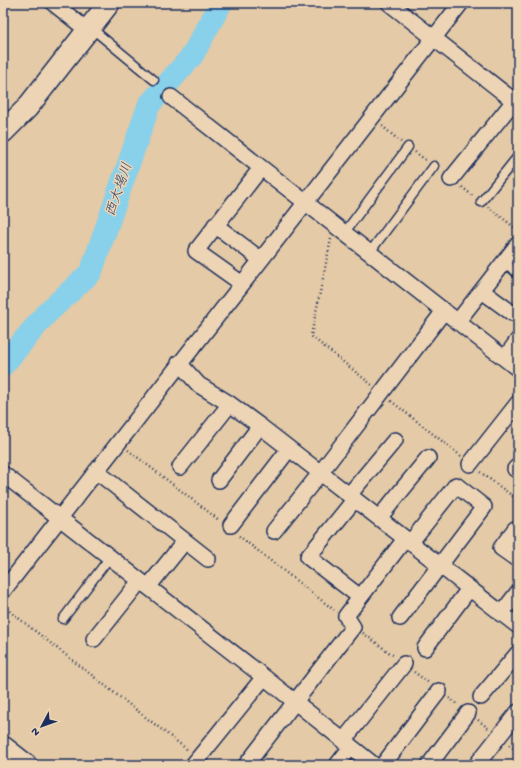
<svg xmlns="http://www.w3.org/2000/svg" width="521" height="768" viewBox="0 0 521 768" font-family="'Gochi Hand','Klee One',sans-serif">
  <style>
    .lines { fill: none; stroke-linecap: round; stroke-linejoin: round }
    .river { stroke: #89d0ea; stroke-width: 23 }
    .lane-casing { stroke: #1b2f5e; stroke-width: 11 }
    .street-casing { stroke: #1b2f5e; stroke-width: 18 }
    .secondary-casing { stroke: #1b2f5e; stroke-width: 24 }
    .path { stroke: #1b2f5e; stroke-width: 2.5; stroke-dasharray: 1 3; stroke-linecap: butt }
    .lane { stroke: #edd4b5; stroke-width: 8 }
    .street { stroke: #edd4b5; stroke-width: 15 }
    .secondary { stroke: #edd4b5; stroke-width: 21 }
    .labels { text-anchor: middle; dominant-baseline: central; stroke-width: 3; stroke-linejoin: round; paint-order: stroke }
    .water-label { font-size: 14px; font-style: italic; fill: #2c4773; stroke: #edd4b5 }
  </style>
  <rect width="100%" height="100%" fill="#e4caa6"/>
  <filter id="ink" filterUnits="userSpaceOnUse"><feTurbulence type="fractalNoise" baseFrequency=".025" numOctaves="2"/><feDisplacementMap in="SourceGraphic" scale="8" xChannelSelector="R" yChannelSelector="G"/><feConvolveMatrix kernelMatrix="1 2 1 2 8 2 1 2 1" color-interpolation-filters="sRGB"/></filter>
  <g filter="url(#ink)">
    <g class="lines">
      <path class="river" d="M3,365L46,314L91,272L149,105L192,56L221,3"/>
      <defs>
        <path id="lane" d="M90,27L154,80
          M481,202L518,156
          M345,232L408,147
          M370,252L434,166
          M504,262L518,274
          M63,619L110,557"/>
        <path id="street" d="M53,3L87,30
          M389,3L518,104
          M171,97L518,369
          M451,179L514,101
          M215,225L260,259
          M241,283L196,251L261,168
          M482,291L512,313
          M458,321L518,244
          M505,358L518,340
          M179,363L199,385L230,404L260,426L518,626
          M470,464L518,403
          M180,467L230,404
          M515,469L518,466
          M96,471L208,559
          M3,474L264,677L374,765
          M219,480L260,426
          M349,495L395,440
          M355,499L308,557L360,597
          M379,518L428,458
          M231,525L289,449
          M515,529L501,548L518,560
          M274,531L321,472L444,311
          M148,587L185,541
          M3,591L461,3
          M501,614L518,592
          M400,618L484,507L456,485L410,543
          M94,639L140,581
          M425,648L469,589
          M481,697L518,653
          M343,741L404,664
          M193,765L264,677
          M246,765L353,627L346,616L405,539
          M337,765L351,747
          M383,765L439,691
          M429,765L468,713
          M478,765L477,764L518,712"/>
        <path id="secondary" d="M3,132L27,108L109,3
          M3,747L26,765"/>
      </defs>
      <use href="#lane" class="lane-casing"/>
      <use href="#street" class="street-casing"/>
      <use href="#secondary" class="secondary-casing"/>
      <path class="path" d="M382,126L401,142
        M415,152L427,161
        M462,187L473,196
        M488,207L518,230
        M331,239L311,336L372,385
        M391,401L461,456
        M128,450L219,520
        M480,472L518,500
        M239,536L334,610
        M3,606L189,751
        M363,633L394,656
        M414,672L429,683
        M449,698L458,705
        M478,720L488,728
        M509,745L518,752"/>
      <use href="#lane" class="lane"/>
      <use href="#street" class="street"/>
      <use href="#secondary" class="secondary"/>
    </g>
  </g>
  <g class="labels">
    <g class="water-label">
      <text transform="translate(120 190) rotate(-71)">西大場川</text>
    </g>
  </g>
  <rect width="521" height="768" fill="none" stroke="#edd4b5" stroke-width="16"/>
  <rect x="8" y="8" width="505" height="752" fill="none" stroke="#1b2f5e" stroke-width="1.5" filter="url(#ink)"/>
  <g transform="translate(42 726) rotate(229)" stroke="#edd4b5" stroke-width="3" paint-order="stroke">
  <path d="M0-3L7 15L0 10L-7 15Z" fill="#1b2f5e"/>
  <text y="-6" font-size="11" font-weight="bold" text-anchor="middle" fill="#1b2f5e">N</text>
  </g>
</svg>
